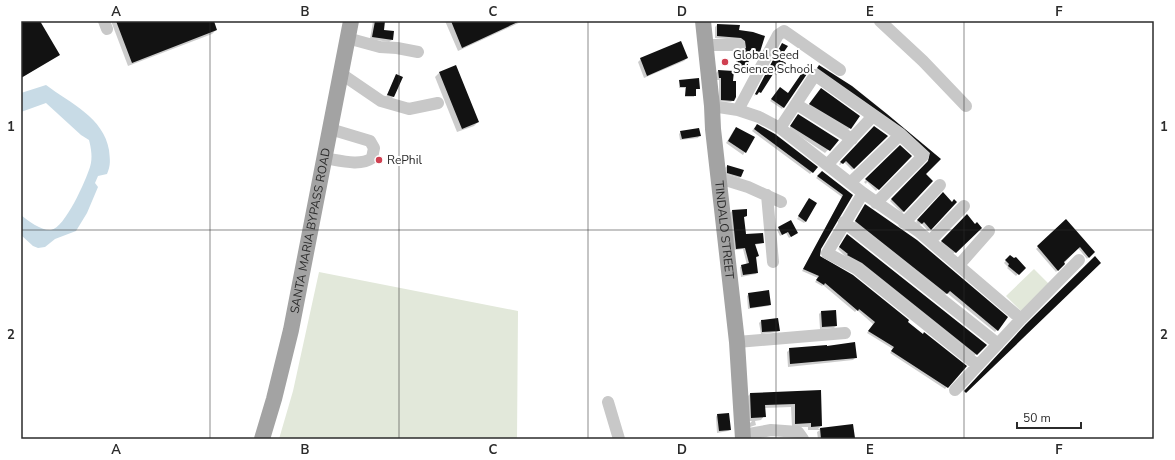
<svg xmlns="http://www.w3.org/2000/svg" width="1175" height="460" viewBox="0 0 1175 460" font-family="'Nunito Sans',sans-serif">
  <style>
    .green { fill: #e2e8da }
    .water { fill: #c8dbe6 }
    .shadow { fill: #0003 }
    .building { fill: #121212 }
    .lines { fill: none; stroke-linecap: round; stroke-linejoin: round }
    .minor { stroke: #c8c8c8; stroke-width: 12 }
    .major { stroke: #a3a3a3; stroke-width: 16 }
    .grid { fill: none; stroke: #2b2b2b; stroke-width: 1; stroke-opacity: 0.55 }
    .poi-dot { fill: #d04051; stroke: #fff; stroke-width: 1.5 }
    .labels { text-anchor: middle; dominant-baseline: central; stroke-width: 4; stroke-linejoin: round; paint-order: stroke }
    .poi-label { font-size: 12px; fill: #2b2b2b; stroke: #fff; text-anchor: start }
    .street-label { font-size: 12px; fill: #2b2b2b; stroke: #fff }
    .neatline { fill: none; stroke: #2b2b2b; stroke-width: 1.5 }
    .grid-label { font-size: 13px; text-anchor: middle; font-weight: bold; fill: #2b2b2b }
  </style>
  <rect width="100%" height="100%" fill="#fff"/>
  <path class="green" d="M1034,269L1049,284L1021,311L1006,296Z
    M319,272L518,311L517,439H279L293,391Z"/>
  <path class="water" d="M46,85C70,103 104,118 109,150C110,160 111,165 107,174L98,176L95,183L98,187L87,213L76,231L55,239L45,247L38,248L33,246L21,235V215C28,221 42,231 51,230C65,228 86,180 90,167C93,158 91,148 89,140L81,135L46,103L21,112V93Z"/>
  <path class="shadow" d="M21,21H39L58,55L21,78Z
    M111,21H213L216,30L212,34L128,66Z
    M373,21H384L383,31L392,40L389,42L370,39Z
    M445,21H523L458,51Z
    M717,25L763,37L759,52L757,54L749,52L747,67L745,69L735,68L737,56L743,51L744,44L738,40L715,38V27Z
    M781,46L778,59L784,63L778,73L776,75L773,73L760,92L754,96Z
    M687,58L684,61L644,78L638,62L641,59Z
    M817,68L887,115L940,159L925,173L932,181L902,213L890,201L927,164L929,156L816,70Z
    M718,71L733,100L731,102L719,101V80H717L716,73Z
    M807,71L782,109L770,101L779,90L788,94Z
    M439,73L478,122L474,126L457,132L435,77Z
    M396,76L394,96L392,98L386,97Z
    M680,81L699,88L695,90L694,97H685V88H679Z
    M819,91L850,128L848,130L808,106Z
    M796,117L837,140L825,153L789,129Z
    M755,127L812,172L810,174L752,131Z
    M874,127L887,136L852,170L844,162L840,165L839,164Z
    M734,130L753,138L743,155L726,143Z
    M681,132L699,136L698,138L680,140L679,134Z
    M900,147L911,156L876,191L867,182L866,184L864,182Z
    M727,166L742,171L741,177L739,178L726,174L725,168Z
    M822,172L852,195L820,249V258L965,367L945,389L890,353L893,349L867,333L873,324L857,310L855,312L823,285L822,286L815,282L818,278L802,271L842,197L816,178Z
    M943,194L952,203L956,202L928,231L922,224L919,225L916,222Z
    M807,201L806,221L804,223L797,219Z
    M864,207L997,330L995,332L947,293L945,295L854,223Z
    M732,211L746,216L743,218L746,235L763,243L754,245L758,256L756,258L757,272L756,274L741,277L740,267L747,265L743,249L734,250L730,213Z
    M967,216L975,225L981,228L953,254L940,243Z
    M1065,220L1093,252L1087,259L1078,248L1056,272L1036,249Z
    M779,228L794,235L789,238L786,233L780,236L777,230Z
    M845,237L985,345L974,356L846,257L838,249Z
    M1010,256L1024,268L1016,276L1007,268L1008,267L1004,263Z
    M749,294L770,305L768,306L748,309L747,296Z
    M821,312L836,326L834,328L820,329L819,314Z
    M761,321L779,331L777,332L761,334L759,323Z
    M790,349L856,357L853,360L788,367L787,352Z
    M820,391L821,426L818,429L853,425V439H818L817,432L820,430H808V427H792L791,407L764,408V416L761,420L755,421L756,425L750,427V423L752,421H748L746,398L750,394Z
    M717,415L730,430L728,431L717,433L716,417Z"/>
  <path class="building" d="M21,21H40L60,55L21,78Z
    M116,21H214L217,30L132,63Z
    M375,21H385L384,30L394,31L393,40L372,37Z
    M451,21H520L462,48Z
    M717,24L740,25L739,30L753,32L765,36L760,52L750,50L748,67L737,66L739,52L746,48L745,41L741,38L717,36Z
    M681,41L688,58L647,76L640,58Z
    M782,43L788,46L779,59L786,63L779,74L775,71L761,93L759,92L757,95L755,94Z
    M808,64L813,68L809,71L784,108L771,99L780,87L788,93Z
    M456,65L479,122L462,129L439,72Z
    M819,65L852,86L887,114L941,159L926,174L933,181L904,212L891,199L928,161L930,153L904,129L817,68Z
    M718,70L734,71L733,81H736V97L734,101L721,100V78H719Z
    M396,74L403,77L394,97L387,95Z
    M699,78L700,89H696V96H685L686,87H680L679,80Z
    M821,88L860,116L851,129L809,104Z
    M798,114L839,140L830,151L790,126Z
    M757,124L775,134L818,167L813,173L754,129Z
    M874,126L888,136L854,169L846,161L843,164L840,162Z
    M736,127L755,137L746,153L728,141Z
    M699,128L701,136L682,139L680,131Z
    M900,145L912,156L879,190L865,179Z
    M727,165L744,170L741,177L727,173Z
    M822,171L853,195L821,249L820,256L853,275L909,320L908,322L923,334L924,332L967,366L948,388L891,351L894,347L868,331L875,322L859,309L858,311L825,283L824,285L816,280L819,276L803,269L843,195L817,176Z
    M943,192L952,202L954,199L957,202L931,230L924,222L922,224L917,220Z
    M809,198L817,203L806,222L798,216Z
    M865,204L917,240L1008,317L998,331L950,291L947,294L855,221Z
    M747,209V216L744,217L746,234L763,233L764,243L755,244L759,256L756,257L758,273L743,275L741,265L749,263L745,248L736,249L732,210Z
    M967,214L975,224L977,222L982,228L956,253L941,241Z
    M1066,219L1095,252L1089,258L1080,247L1064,262L1065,264L1058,271L1037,246Z
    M791,220L798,233L791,237L788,232L782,235L778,227Z
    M847,234L987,345L977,355L862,263L847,255L848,254L839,247Z
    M1010,255L1014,258L1016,257L1026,268L1019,275L1008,266L1009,264L1005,260Z
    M1095,256L1101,263L966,393L964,391L1026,324Z
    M769,290L771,305L750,308L748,293Z
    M836,310L837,326L822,327L821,311Z
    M778,318L780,331L762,332L761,320Z
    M855,342L857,358L790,364L789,348L827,345V346Z
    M821,390L822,426L811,427V423L795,424V404L765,405L766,417L751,418L750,393Z
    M729,413L731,430L719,431L717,414Z
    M853,424L855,438L821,439L820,428Z"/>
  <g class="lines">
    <path class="minor" d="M104,21L107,29
      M880,21L923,61L966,106
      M347,38L380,47L397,48L418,52
      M705,45H739
      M340,73L381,101L409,109L438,103
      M796,104L852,139
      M712,106L738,110L759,117L780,128L863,193L918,231L1021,319
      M738,110L778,35L784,31L840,70
      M780,128L815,75L900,135L923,156L876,203
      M323,158C338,160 360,167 372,158L374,148L370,141L330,129
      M827,165L873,116
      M719,178L748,187L781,202
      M850,183L900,135
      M863,193L827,253L857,269L977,365
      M767,195L773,262
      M844,222L998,344
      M904,223L940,185
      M930,241L964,206
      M959,265L989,231
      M737,342L845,333
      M955,390L1021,319L1079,260
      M608,402L619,439
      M743,435L771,430L798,432L803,439"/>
    <g class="major">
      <path id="s1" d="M703,21L712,106L713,129L737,342L743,439"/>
      <path id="s2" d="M262,439L274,399L291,330L351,21"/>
    </g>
  </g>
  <path class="grid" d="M210,21V439M399,21V439M588,21V439M776,21V439M964,21V439M21,230H1154"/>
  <g class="poi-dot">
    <circle cx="725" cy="62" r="4"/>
    <circle cx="379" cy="160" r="4"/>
  </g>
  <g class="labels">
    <g class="poi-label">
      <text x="733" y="55">Global Seed<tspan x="733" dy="14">Science School</tspan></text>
      <text x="387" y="160">RePhil</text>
    </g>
    <g class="street-label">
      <text stroke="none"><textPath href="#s1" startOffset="210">TINDALO STREET</textPath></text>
      <text stroke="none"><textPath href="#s2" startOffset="214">SANTA MARIA BYPASS ROAD</textPath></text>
    </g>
  </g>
  <rect width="1175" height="460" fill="none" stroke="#ffffff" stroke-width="44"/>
  <path d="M1017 422v6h64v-6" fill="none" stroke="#2b2b2b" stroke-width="2"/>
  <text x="1023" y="422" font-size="12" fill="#2b2b2b" stroke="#ffffff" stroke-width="3" paint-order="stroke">50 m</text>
  <rect x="22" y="22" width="1131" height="416" class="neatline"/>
  <g class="grid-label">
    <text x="116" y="16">A</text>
    <text x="305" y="16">B</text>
    <text x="493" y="16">C</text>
    <text x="682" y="16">D</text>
    <text x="870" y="16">E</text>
    <text x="1059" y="16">F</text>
    <text x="11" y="131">1</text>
    <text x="1164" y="131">1</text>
    <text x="11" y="339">2</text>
    <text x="1164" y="339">2</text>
    <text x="116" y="454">A</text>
    <text x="305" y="454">B</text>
    <text x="493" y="454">C</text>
    <text x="682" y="454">D</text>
    <text x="870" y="454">E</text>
    <text x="1059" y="454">F</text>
  </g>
</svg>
